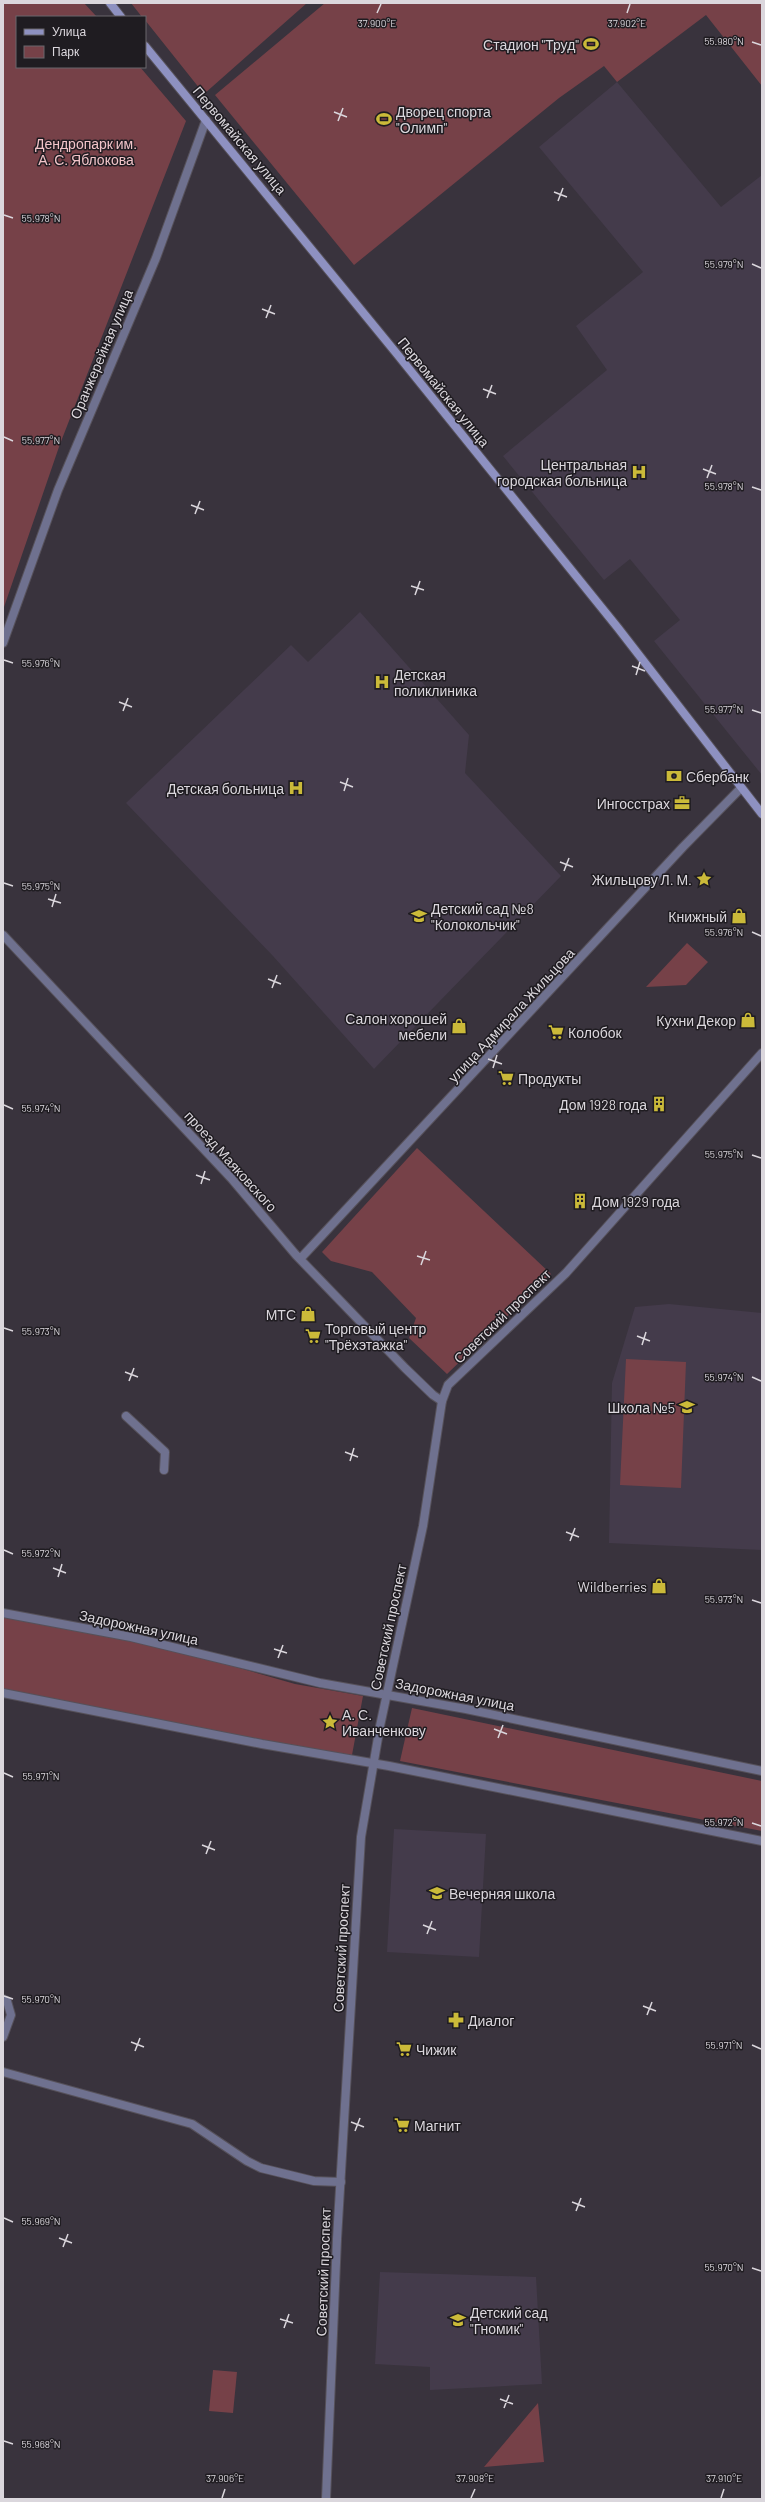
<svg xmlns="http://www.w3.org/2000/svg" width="765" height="2502" viewBox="0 0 765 2502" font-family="Barlow,sans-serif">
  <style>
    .built { fill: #443b4b }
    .green { fill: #764148 }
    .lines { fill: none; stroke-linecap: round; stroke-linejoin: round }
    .minor-casing { stroke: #56515a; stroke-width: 10 }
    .tertiary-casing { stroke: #56515a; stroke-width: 10 }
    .secondary-casing { stroke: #56515a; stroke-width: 10 }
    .minor { stroke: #6f718f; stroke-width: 8 }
    .tertiary { stroke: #6f718f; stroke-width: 8 }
    .secondary { stroke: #8e91c1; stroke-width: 8 }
    .ticks { fill: none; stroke: #dbd7dd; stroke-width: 1.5 }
    .labels { text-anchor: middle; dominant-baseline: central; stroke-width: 3; stroke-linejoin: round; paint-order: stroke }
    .poi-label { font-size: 14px; fill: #dbd7dd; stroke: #1f1c21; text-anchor: start }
    .street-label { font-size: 14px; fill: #dbd7dd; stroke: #1f1c21 }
    .park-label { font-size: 14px; fill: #f2c4c9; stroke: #1f1c21 }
    .ticks-label { font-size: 10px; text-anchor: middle; fill: #dbd7dd; stroke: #1f1c21; stroke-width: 3; stroke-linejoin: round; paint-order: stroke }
  </style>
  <rect width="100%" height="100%" fill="#39333d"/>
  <path class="built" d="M617,82L721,207L762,175V775L654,641L680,620L630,559L604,580L503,456L607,370L576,326L643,272L539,147Z
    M360,612L469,735L465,773L561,876L374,1069L273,956L126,803L291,645L308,662Z
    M669,1304L762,1313V1550L609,1543L612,1383L635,1307Z
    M394,1829L486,1834L479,1957L387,1952Z
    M380,2272L536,2277L542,2384L430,2390V2367L375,2364Z"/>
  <path class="green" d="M3,3H84L97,17H17V67H140L186,121L60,444L3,610Z
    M131,3H307L204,94L145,20V17H142Z
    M325,3H762V86L706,15L617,82L604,66L559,98L354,265L215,95Z
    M687,943L708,962L686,985L646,987Z
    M417,1148L551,1274L447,1374L409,1338L416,1318L372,1272L331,1261L322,1252Z
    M626,1359L686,1362L681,1488L620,1485Z
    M3,1614L131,1637L295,1684L363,1696L352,1755L262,1744L3,1695Z
    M412,1708L762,1781V1831L400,1761Z
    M213,2370L237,2372L233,2413L209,2411Z
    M538,2403L544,2462L484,2467Z"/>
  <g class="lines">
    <defs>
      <path id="minor" d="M3,643L58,490L156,258L206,120
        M3,935L231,1178L296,1255L405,1368L433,1395L442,1401
        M300,1259L683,847L741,788
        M126,1416L165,1452L164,1470
        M3,1613L131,1637L320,1683L466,1709L762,1771
        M3,1693L262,1744L389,1766L762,1841
        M3,1999L7,2001L11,2015L3,2037
        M3,2072L192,2124L247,2161L261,2168L314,2181L341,2182"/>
      <path id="tertiary" d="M326,2499L337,2239L361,1837L380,1726L423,1526L442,1401L448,1385L566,1273L762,1053"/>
      <path id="secondary" d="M110,3L121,17
        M145,46L397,354L618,628L762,814"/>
    </defs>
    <use href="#minor" class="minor-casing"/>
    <use href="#tertiary" class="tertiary-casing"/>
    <use href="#secondary" class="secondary-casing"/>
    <use href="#minor" class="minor"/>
    <use href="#tertiary" class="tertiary"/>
    <use href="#secondary" class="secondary"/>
  </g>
  <path class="ticks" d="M377,13L381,4M627,13L630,4M752,42L761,45M334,112L347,117M338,121L343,108M554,192L567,197M558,201L563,188M4,215L13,218M752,264L761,268M262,309L275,314M266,318L271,305M483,389L496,394M487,398L492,385M4,437L13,441M703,469L716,474M707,478L712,465M752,487L761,490M191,505L204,510M195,514L200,501M411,586L424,590M415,595L420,581M4,660L13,663M632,666L645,671M636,675L640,662M119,702L132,707M752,710L761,713M123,711L128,698M340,782L353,787M344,791L348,778M560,862L573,867M564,871L569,858M4,883L13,886M48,899L61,903M52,907L56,894M752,932L761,936M268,979L281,984M272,988L277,975M488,1059L502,1064M493,1068L497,1055M4,1105L13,1109M752,1155L761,1158M196,1175L210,1180M201,1184L205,1171M417,1256L430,1260M421,1265L426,1251M4,1328L13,1331M637,1336L650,1341M642,1345L646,1332M125,1372L138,1377M752,1377L761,1381M129,1381L134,1368M345,1452L358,1457M350,1461L354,1448M566,1532L579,1537M570,1541L575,1528M4,1550L13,1554M53,1568L66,1573M58,1577L62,1564M752,1600L761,1603M274,1649L287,1653M278,1658L283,1645M494,1729L507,1734M498,1738L503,1725M4,1773L13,1777M752,1823L761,1826M202,1845L215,1850M206,1854L211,1841M423,1925L436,1930M427,1934L432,1921M4,1996L13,1999M643,2006L656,2011M647,2015L652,2002M131,2042L144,2047M752,2045L761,2049M135,2051L140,2038M351,2122L364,2127M355,2131L360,2118M572,2202L585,2207M576,2211L581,2198M4,2218L13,2222M59,2238L72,2243M63,2247L68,2234M752,2268L761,2271M280,2319L293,2323M284,2328L289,2314M500,2399L513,2404M504,2408L509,2395M4,2441L13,2444M222,2498L225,2489M471,2498L475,2489M721,2498L724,2489"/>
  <defs>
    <symbol id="stadium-bare" viewBox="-9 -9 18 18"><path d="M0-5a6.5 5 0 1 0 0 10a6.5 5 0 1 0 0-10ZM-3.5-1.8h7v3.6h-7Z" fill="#cbba39" stroke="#1f1c21" stroke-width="2.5" paint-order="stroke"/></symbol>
    <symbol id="hospital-bare" viewBox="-9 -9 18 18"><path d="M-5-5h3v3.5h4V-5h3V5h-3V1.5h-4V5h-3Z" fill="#cbba39" stroke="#1f1c21" stroke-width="2.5" paint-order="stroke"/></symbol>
    <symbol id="bank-bare" viewBox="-9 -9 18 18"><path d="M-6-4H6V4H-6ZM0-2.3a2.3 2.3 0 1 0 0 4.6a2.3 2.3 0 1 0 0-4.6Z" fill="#cbba39" stroke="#1f1c21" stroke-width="2.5" paint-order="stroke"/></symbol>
    <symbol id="office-bare" viewBox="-9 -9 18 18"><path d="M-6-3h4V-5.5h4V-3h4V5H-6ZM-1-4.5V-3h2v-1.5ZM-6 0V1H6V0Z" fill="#cbba39" stroke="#1f1c21" stroke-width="2.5" paint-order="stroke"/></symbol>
    <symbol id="sight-bare" viewBox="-9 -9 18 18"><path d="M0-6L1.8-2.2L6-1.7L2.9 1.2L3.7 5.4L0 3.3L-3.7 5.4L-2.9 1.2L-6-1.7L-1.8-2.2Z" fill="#cbba39" stroke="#1f1c21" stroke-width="2.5" paint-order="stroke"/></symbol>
    <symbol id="school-bare" viewBox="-9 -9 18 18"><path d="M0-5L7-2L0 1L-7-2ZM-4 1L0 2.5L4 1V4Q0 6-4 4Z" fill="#cbba39" stroke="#1f1c21" stroke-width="2.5" paint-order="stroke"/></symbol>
    <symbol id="shop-bare" viewBox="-9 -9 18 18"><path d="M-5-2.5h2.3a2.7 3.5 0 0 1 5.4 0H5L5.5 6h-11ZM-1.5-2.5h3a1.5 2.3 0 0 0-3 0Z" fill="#cbba39" stroke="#1f1c21" stroke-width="2.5" paint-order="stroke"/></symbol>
    <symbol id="supermarket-bare" viewBox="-9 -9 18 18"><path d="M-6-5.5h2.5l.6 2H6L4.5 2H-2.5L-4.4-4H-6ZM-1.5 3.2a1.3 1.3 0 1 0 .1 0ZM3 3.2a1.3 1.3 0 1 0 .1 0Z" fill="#cbba39" stroke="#1f1c21" stroke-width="2.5" paint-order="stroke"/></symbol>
    <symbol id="building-bare" viewBox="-9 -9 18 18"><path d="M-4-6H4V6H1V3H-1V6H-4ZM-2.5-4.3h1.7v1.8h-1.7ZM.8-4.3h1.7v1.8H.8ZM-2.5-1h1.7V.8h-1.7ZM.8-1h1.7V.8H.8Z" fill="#cbba39" stroke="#1f1c21" stroke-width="2.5" paint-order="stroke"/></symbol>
    <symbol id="pharmacy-bare" viewBox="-9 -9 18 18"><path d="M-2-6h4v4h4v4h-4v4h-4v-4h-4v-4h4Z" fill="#cbba39" stroke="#1f1c21" stroke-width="2.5" paint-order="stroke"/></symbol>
  </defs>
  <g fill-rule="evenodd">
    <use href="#stadium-bare" x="580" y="33" width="22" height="22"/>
    <use href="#stadium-bare" x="373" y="108" width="22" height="22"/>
    <use href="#hospital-bare" x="628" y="461" width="22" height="22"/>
    <use href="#hospital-bare" x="371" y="671" width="22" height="22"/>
    <use href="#bank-bare" x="663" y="765" width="22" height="22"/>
    <use href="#hospital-bare" x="285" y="777" width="22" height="22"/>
    <use href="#office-bare" x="671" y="792" width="22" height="22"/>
    <use href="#sight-bare" x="693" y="868" width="22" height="22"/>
    <use href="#school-bare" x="408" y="905" width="22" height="22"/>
    <use href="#shop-bare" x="728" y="905" width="22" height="22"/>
    <use href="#shop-bare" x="737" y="1009" width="22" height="22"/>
    <use href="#shop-bare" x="448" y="1015" width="22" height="22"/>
    <use href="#supermarket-bare" x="545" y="1021" width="22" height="22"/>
    <use href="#supermarket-bare" x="495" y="1067" width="22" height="22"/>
    <use href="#building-bare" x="648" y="1093" width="22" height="22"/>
    <use href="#building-bare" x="569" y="1190" width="22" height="22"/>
    <use href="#shop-bare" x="297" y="1303" width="22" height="22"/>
    <use href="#supermarket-bare" x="302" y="1325" width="22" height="22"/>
    <use href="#school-bare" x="676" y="1396" width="22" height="22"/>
    <use href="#shop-bare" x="648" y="1575" width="22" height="22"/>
    <use href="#sight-bare" x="319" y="1711" width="22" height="22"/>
    <use href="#school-bare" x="426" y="1882" width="22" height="22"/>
    <use href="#pharmacy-bare" x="445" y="2009" width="22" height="22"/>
    <use href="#supermarket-bare" x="393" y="2038" width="22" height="22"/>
    <use href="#supermarket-bare" x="391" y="2114" width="22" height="22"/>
    <use href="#school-bare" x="447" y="2309" width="22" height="22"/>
  </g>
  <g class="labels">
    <g class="poi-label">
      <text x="579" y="44" text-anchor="end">Стадион "Труд"</text>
      <text x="396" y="111">Дворец спорта<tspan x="396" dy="16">"Олимп"</tspan></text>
      <text x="627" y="464" text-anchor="end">Центральная<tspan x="627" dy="16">городская больница</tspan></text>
      <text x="394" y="674">Детская<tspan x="394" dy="16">поликлиника</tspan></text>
      <text x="686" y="776">Сбербанк</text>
      <text x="284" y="788" text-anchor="end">Детская больница</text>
      <text x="670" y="803" text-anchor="end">Ингосстрах</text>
      <text x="692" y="879" text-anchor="end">Жильцову Л. М.</text>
      <text x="431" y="908">Детский сад №8<tspan x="431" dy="16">"Колокольчик"</tspan></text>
      <text x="727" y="916" text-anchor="end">Книжный</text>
      <text x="447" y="1018" text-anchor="end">Салон хорошей<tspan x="447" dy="16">мебели</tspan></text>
      <text x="736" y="1020" text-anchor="end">Кухни Декор</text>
      <text x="568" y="1032">Колобок</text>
      <text x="518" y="1078">Продукты</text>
      <text x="647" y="1104" text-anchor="end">Дом 1928 года</text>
      <text x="592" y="1201">Дом 1929 года</text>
      <text x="296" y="1314" text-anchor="end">МТС</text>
      <text x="325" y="1328">Торговый центр<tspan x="325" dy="16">"Трёхэтажка"</tspan></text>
      <text x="675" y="1407" text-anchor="end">Школа №5</text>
      <text x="647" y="1586" text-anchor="end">Wildberries</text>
      <text x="342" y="1714">А. С.<tspan x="342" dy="16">Иванченкову</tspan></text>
      <text x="449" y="1893">Вечерняя школа</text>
      <text x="468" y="2020">Диалог</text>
      <text x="416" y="2049">Чижик</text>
      <text x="414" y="2125">Магнит</text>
      <text x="470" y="2312">Детский сад<tspan x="470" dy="16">"Гномик"</tspan></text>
    </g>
    <g class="street-label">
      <text transform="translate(240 140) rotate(50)">Первомайская улица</text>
      <text transform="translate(101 354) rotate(-67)">Оранжерейная улица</text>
      <text transform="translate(444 392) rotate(51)">Первомайская улица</text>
      <text transform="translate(511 1015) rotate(-47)">улица Адмирала Жильцова</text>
      <text transform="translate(231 1161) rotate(48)">проезд Маяковского</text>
      <text transform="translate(502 1316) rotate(-44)">Советский проспект</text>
      <text transform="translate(139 1627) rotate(12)">Задорожная улица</text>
      <text transform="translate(388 1627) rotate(-78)">Советский проспект</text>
      <text transform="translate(455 1694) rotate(11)">Задорожная улица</text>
      <text transform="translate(341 1948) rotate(-87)">Советский проспект</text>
      <text transform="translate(323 2272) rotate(-88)">Советский проспект</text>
    </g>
    <g class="park-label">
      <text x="86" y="143">Дендропарк им.<tspan x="86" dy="16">А. С. Яблокова</tspan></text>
    </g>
  </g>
  <g class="ticks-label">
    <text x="627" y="27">37.902°E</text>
    <text x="377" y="27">37.900°E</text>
    <text x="724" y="45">55.980°N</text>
    <text x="41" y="222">55.978°N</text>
    <text x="724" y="268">55.979°N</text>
    <text x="41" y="444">55.977°N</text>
    <text x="724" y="490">55.978°N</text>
    <text x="41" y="667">55.976°N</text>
    <text x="724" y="713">55.977°N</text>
    <text x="41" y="890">55.975°N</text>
    <text x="724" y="936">55.976°N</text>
    <text x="41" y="1112">55.974°N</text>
    <text x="724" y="1158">55.975°N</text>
    <text x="41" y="1335">55.973°N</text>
    <text x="724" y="1381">55.974°N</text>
    <text x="41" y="1557">55.972°N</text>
    <text x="724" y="1603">55.973°N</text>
    <text x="41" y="1780">55.971°N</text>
    <text x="724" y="1826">55.972°N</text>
    <text x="41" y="2003">55.970°N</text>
    <text x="724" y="2049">55.971°N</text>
    <text x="41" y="2225">55.969°N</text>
    <text x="724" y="2271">55.970°N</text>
    <text x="41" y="2448">55.968°N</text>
    <text x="225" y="2482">37.906°E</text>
    <text x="475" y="2482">37.908°E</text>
    <text x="724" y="2482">37.910°E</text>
  </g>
  <rect width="765" height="2502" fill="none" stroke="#dbd7dd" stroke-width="8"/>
  <rect x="16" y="16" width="130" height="52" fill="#1f1c21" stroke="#6a676c"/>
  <rect x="24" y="29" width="20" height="6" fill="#8e91c1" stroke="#6a676c"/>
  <text x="52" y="36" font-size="12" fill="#dbd7dd">Улица</text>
  <rect x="24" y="46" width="20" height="12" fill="#764148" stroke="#6a676c"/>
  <text x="52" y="56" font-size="12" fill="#dbd7dd">Парк</text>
</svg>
